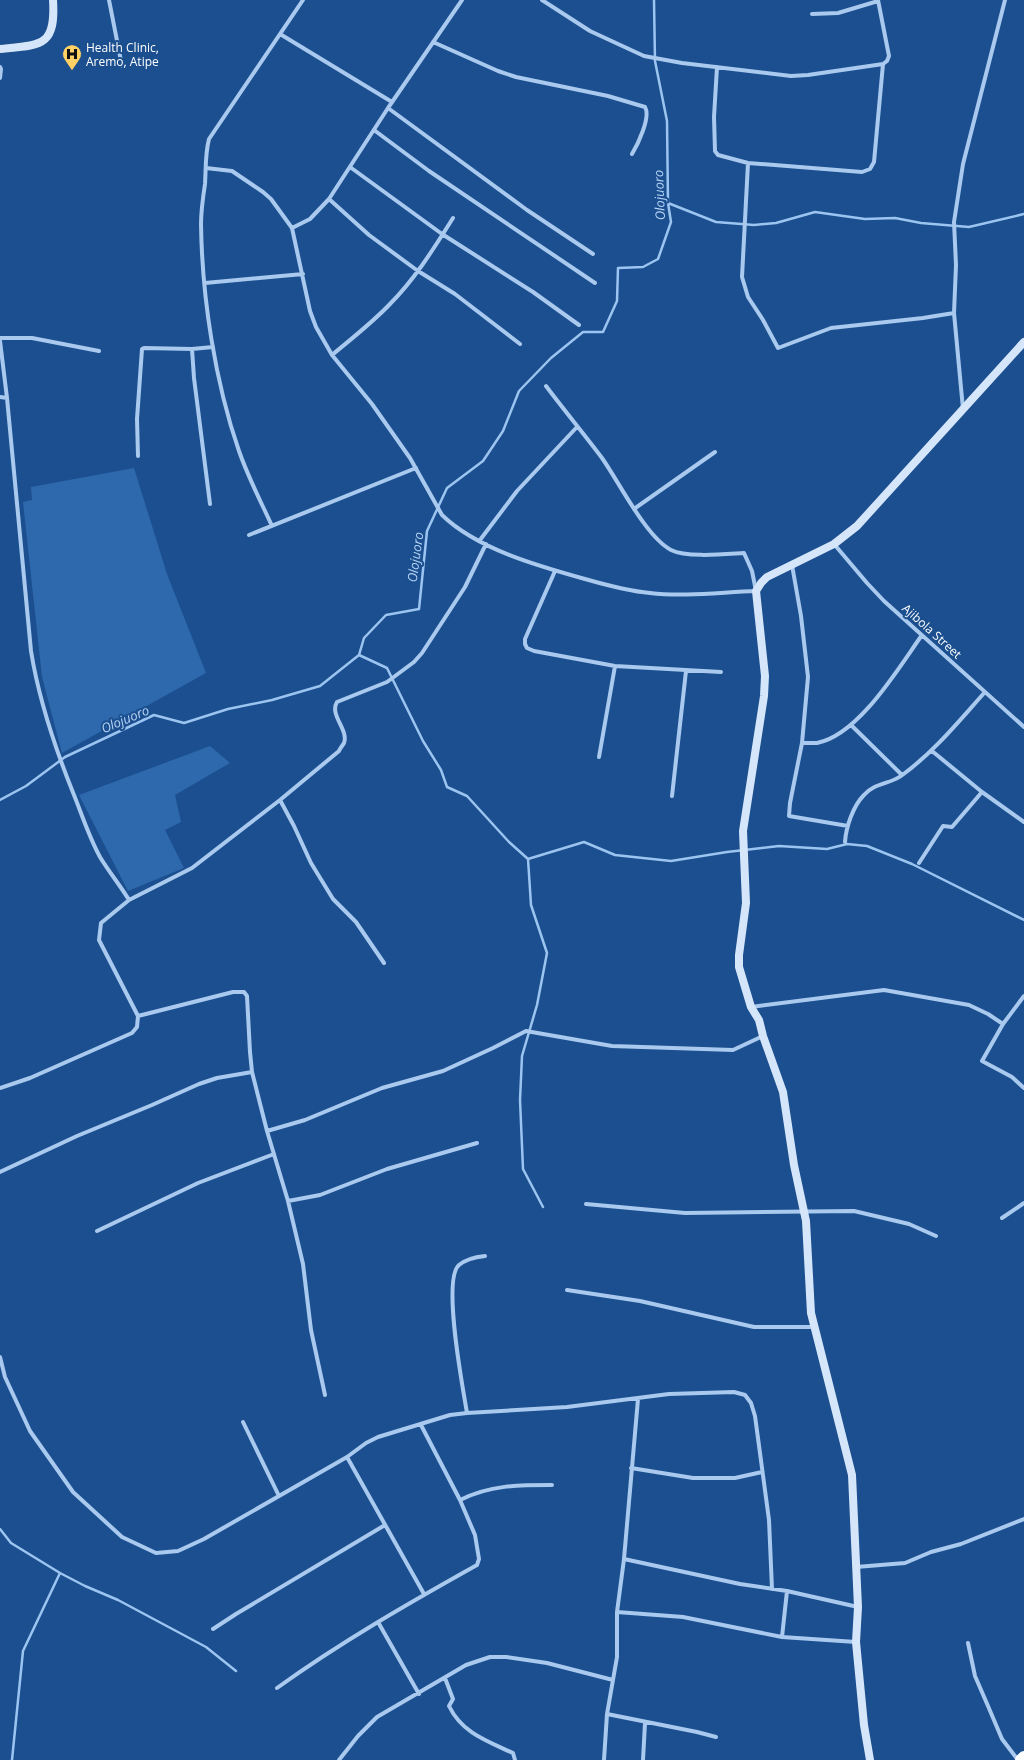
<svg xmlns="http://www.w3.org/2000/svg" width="1024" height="1760" viewBox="0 0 1024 1760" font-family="'Open Sans',sans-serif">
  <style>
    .green { fill: #2e69ad }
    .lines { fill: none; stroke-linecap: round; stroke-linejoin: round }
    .stream { stroke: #9cc4f0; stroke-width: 2.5 }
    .street { stroke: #a9c9ee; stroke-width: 4 }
    .secondary { stroke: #d6e6fa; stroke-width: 8 }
    .highway { stroke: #fff; stroke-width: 12 }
    .labels { text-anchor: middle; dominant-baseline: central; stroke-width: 4; stroke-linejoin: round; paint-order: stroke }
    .poi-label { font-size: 12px; fill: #fff; stroke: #1b4f8f; text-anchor: start }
    .street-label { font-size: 12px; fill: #fff; stroke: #1b4f8f }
    .water-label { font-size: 13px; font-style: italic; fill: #b5d3f5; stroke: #1b4f8f }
  </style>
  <rect width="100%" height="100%" fill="#1b4f8f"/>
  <path class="green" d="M134,468L167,574L206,673L62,753L42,677L23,502L32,500L31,487Z
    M210,746L230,763L175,795L181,822L165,830L184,868L128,891L79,795Z"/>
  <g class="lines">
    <path class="stream" d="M668,203L716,222L754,225L776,223L815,212L865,219L895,218L921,223L969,227L1024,214
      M359,655L387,668L423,741L441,770L447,787L467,796L509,842L528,859L584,842L615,855L671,861L727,852L779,846L827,849L847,844L867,846L912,864L1024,920
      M0,800L26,786L65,757L154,715L184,723L228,709L272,700L320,686L359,655L364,638L386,615L419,609L427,531L447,488L483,461L503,431L519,391L551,358L583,332H603L617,301L618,268L643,267L658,259L671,222L668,203L667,121L655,61L654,0
      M528,859L531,905L547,953L537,1005L522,1056L520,1100L523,1169L543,1207
      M0,1529L11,1543L60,1573L23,1651L12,1760
      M60,1573L85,1586L118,1600L206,1647L236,1671"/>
    <path class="street" d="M109,0L122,66
      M542,0L590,31L644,56L682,63L791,76L808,75L883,64L887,61L889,56L878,0
      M812,14L838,13L878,1
      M280,34L392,102
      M433,42L498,71L516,77L608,96L645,107C651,117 638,144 632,154
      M0,67L1,69L0,78
      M717,67L714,117L715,151L718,155L748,163L862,172L870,169L874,162L883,64
      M388,108L527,210L593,254
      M374,130L429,171L595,283
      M748,163L742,277L748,297L763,320L778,348L831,328L923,318L954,313
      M350,167L442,234L533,292L579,325
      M206,168L232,171L263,192L271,199L292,228L310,311L316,327L332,355L372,404L410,458L442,515C477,549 538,566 585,579C606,585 628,591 650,593C685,597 722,592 756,591L752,571L744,553C726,554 687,558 671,550C646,537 619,482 602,458C584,434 564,410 546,386
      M329,199L369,235L418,271L455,294L520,344
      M292,228L310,219L329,199L388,108L462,0
      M205,283L303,274
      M0,338H32L99,351
      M0,341L7,398L31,651C39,701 55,748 74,795C82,815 89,837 100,857C109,872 120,885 129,900
      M332,355C351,339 372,323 390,304C415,279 434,248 453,218
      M0,397L7,398
      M963,409L954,313L956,265L954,222L963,164L1005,0
      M138,456L137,419L142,349L144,348L192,349
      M210,504L194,378L192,349L213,347
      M634,509L715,452
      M272,526C261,502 248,477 239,451C215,382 202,297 201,224C201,211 203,197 205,184C206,169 205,154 209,139L303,0
      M249,535L416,468
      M480,540L517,491L577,427
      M834,544L867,583L884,601L1024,727
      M792,565L801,616L808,677L802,743L790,803L789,816L848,826
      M555,571L525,639V644L527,648L534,651L615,666L721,672
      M851,725L902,775
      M802,743C807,743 812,743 817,743C859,735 899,667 922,635
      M932,751L982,792L1024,822
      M599,757L615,666
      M672,796L686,671
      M280,800L294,826L311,863L333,899L356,922L384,963
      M845,842C846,827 853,806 864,795C874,783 890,784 901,776C934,752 959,721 985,692
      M919,863L943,826L952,827L982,792
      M1024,996L1003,1024L982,1061L1012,1077L1024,1088
      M751,1007L884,990L969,1005L988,1014L1003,1024
      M138,1016L233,992H244L247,996L250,1052L252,1072L267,1131L288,1201L303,1264L311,1330L325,1395
      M0,1088L30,1078L132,1033L137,1027L138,1016L99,940L101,923L129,900L192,868L280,800L339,751C340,748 343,745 344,743C349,730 329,715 337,702L387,682L414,662L422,653L465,587L486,544
      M267,1131L305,1120L382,1088L443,1071L493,1048L526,1031L612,1046L733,1050L763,1036
      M0,1172L77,1136L152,1105L199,1084L217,1078L252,1072
      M288,1201L320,1195L387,1169L477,1143
      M586,1204L685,1213L854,1211L909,1224L936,1236
      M1002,1218L1024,1203
      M97,1231L198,1183L274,1154
      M567,1290L640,1301L754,1327H814
      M0,1357L5,1377L30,1431L73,1492L122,1537L156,1553L178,1551L204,1539L347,1457L366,1443L378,1437L450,1415L467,1413L567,1407L669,1394L734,1392L745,1395L751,1403L755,1416L769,1520L772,1589
      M467,1413C463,1389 442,1279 459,1265C466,1259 476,1257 485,1256
      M243,1422L279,1496
      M347,1457L424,1594
      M631,1468L693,1478H735L762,1472
      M460,1500C490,1485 518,1485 552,1485
      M624,1559L740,1584L787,1591L858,1607
      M856,1567L905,1563L931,1552L961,1544L1024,1519
      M617,1612L683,1617L782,1637L856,1642
      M378,1622L419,1694
      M213,1629L236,1614L385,1525
      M782,1637L787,1591
      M968,1643L975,1676L988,1706L1002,1739L1018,1760
      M445,1678L453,1699L449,1706C462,1733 487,1741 513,1753L515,1760
      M277,1688C341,1642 409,1603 477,1565L479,1559L475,1535L460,1500L421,1425
      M607,1714L697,1732L716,1737
      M339,1760L358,1736L377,1717L466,1665L490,1657H506L547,1663L613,1680
      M604,1760L607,1714L617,1657V1612L624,1559L638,1399
      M643,1760L645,1723"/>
    <path class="secondary" d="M0,49C41,45 56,47 53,0
      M870,1760L864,1725L856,1642L858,1607L852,1475L811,1313L806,1221L794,1165L783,1092L763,1036L759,1020L751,1007L739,967V955L746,903L743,831L764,696L765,676L756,591L761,583L767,577L834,544L857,526L1024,342"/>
    <path class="highway" d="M1021,1760L1024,1757"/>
  </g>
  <defs>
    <symbol id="hospital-pin" viewBox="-11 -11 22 30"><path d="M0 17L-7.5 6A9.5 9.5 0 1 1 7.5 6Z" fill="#ffd166" stroke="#1b4f8f"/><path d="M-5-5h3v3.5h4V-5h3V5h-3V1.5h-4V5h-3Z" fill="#111"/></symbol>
  </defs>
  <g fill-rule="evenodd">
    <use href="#hospital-pin" x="61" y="43" width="22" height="30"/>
  </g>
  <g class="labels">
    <g class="poi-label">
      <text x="86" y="47">Health Clinic,<tspan x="86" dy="14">Aremo, Atipe</tspan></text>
    </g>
    <g class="street-label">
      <text transform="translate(932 631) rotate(42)">Ajibola Street</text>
    </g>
    <g class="water-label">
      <text transform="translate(659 195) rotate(-92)">Olojuoro</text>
      <text transform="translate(415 557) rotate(-82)">Olojuoro</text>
      <text transform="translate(125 719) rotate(-23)">Olojuoro</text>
    </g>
  </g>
</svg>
